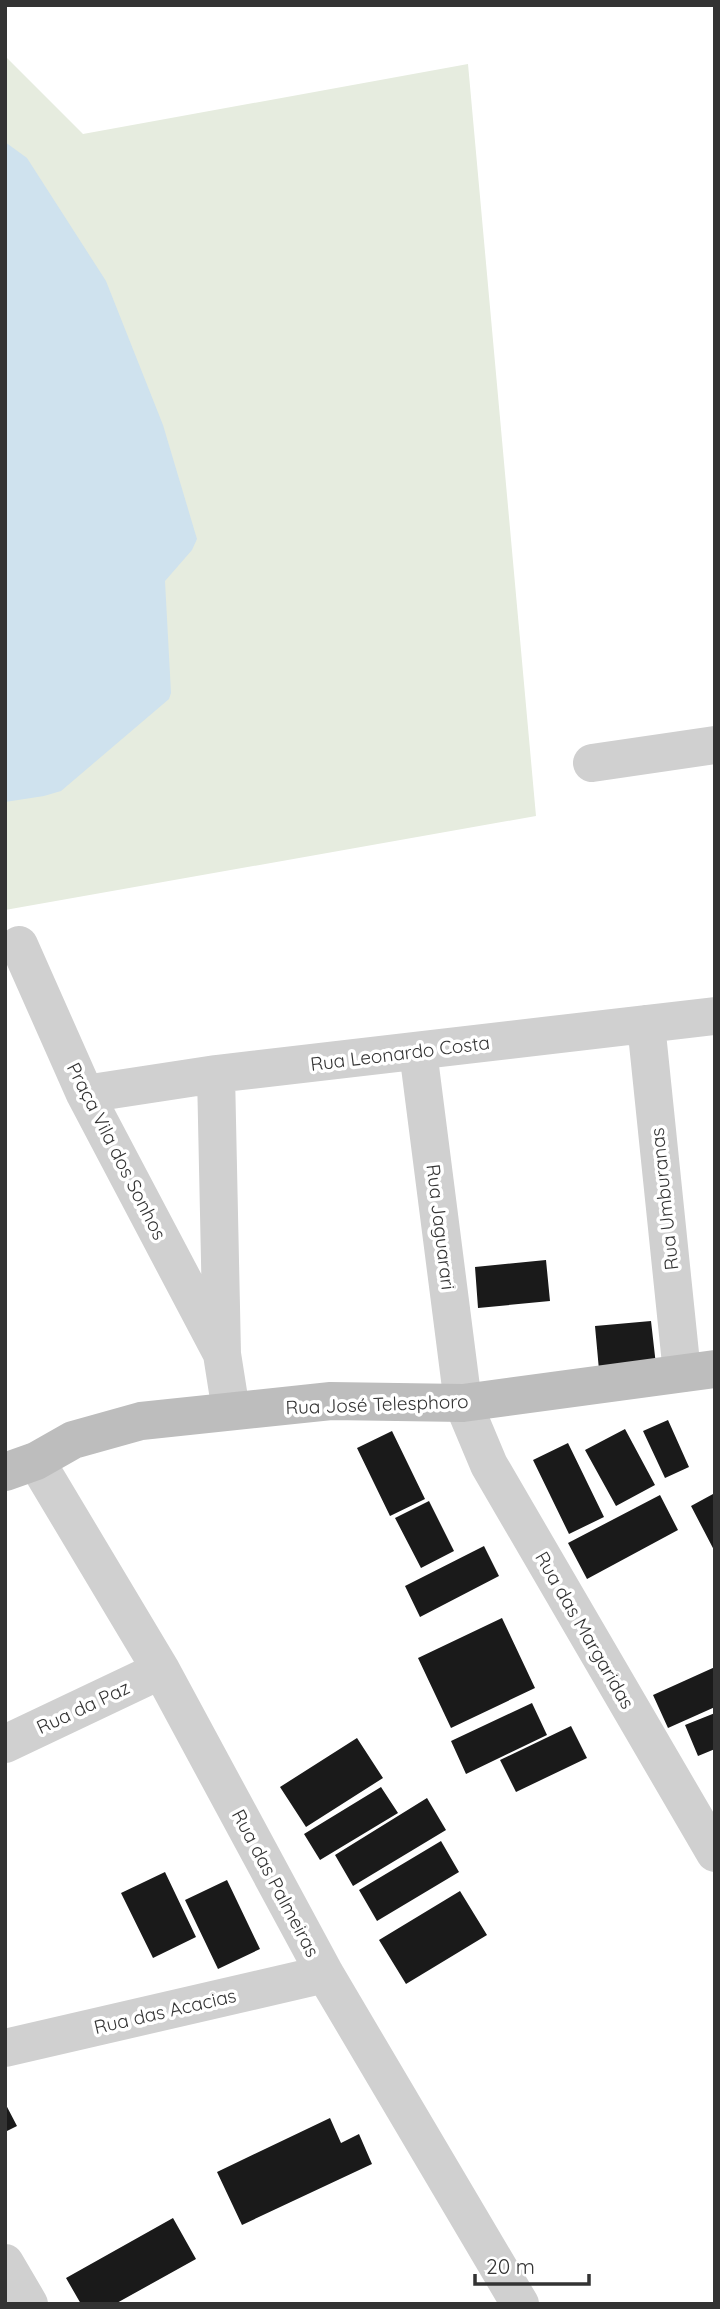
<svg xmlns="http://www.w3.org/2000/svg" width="720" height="2309" viewBox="0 0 720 2309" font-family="Quicksand,sans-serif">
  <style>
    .green { fill: #e6ecdf }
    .water { fill: #cfe2ee }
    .building { fill: #1a1a1a }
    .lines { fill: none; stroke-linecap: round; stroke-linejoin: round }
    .street { stroke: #d0d0d0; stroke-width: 38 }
    .secondary { stroke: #bdbdbd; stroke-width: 38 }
    .labels { text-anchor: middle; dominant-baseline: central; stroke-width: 7; stroke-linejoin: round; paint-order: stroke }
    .street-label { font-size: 19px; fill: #333; stroke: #fff }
  </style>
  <rect width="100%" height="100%" fill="#fff"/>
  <path class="green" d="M5,56L83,134L468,64L536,816L5,910Z"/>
  <path class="water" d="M5,142L27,158L106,281L163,425L197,539L192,550L165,581L171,693L169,699L61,791L44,796L5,802Z"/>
  <path class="building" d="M546,1260L550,1301L478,1308L475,1267Z
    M651,1321L656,1365L599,1370L595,1326Z
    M668,1420L689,1467L665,1478L643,1431Z
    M625,1429L655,1485L616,1506L585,1450Z
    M392,1431L425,1499L390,1516L357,1448Z
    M568,1443L604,1517L569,1534L533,1460Z
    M713,1494L715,1498V1552L691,1506Z
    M660,1495L678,1530L587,1579L568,1543Z
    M429,1501L454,1551L421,1568L395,1518Z
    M484,1546L499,1576L420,1617L405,1586Z
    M502,1618L535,1688L451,1728L418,1658Z
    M715,1667V1707L668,1728L653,1695Z
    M532,1703L547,1735L466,1774L451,1741Z
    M715,1713V1749L698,1756L685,1725Z
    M571,1726L587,1758L516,1792L500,1760Z
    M357,1738L383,1778L306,1827L280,1787Z
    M381,1787L398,1813L320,1860L304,1834Z
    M427,1798L446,1830L353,1886L335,1855Z
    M441,1841L459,1872L377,1921L359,1890Z
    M165,1872L196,1937L153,1958L121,1893Z
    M227,1880L260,1949L218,1969L185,1900Z
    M460,1891L487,1935L406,1984L379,1940Z
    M5,2103L17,2126L5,2132Z
    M330,2118L341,2143L359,2134L372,2164L242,2225L217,2172Z
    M173,2218L196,2259L115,2304H81L66,2278Z"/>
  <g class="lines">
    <path class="street" d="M592,763L715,745
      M19,945L85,1094L222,1354
      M646,1024L682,1373
      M418,1051L463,1403L489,1465L715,1853
      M216,1074L222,1354L231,1411
      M85,1094L216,1074L715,1016
      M36,1461L161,1670L325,1974L520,2304
      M5,1744L161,1670
      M5,2048L325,1974
      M5,2263L29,2304"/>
    <path class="secondary" d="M5,1472L36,1461L73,1440L141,1421L331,1401L463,1403L715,1369"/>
  </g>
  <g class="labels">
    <g class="street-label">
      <text transform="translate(400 1053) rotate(-7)">Rua Leonardo Costa</text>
      <text transform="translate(117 1151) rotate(63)">Praça Vila dos Sonhos</text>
      <text transform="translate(664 1199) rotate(-96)">Rua Umburanas</text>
      <text transform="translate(441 1227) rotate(83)">Rua Jaguarari</text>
      <text transform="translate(377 1404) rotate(-2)">Rua José Telesphoro</text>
      <text transform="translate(585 1630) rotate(60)">Rua das Margaridas</text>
      <text transform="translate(83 1707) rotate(-25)">Rua da Paz</text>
      <text transform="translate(276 1883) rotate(62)">Rua das Palmeiras</text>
      <text transform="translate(165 2011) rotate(-13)">Rua das Acacias</text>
    </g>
  </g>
  <rect width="720" height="2309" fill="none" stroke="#333333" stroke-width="14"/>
  <path d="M475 2274v10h114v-10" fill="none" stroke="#333333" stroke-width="3.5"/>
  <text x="486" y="2274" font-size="21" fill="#333333" stroke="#ffffff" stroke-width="5" paint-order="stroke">20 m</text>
</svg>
